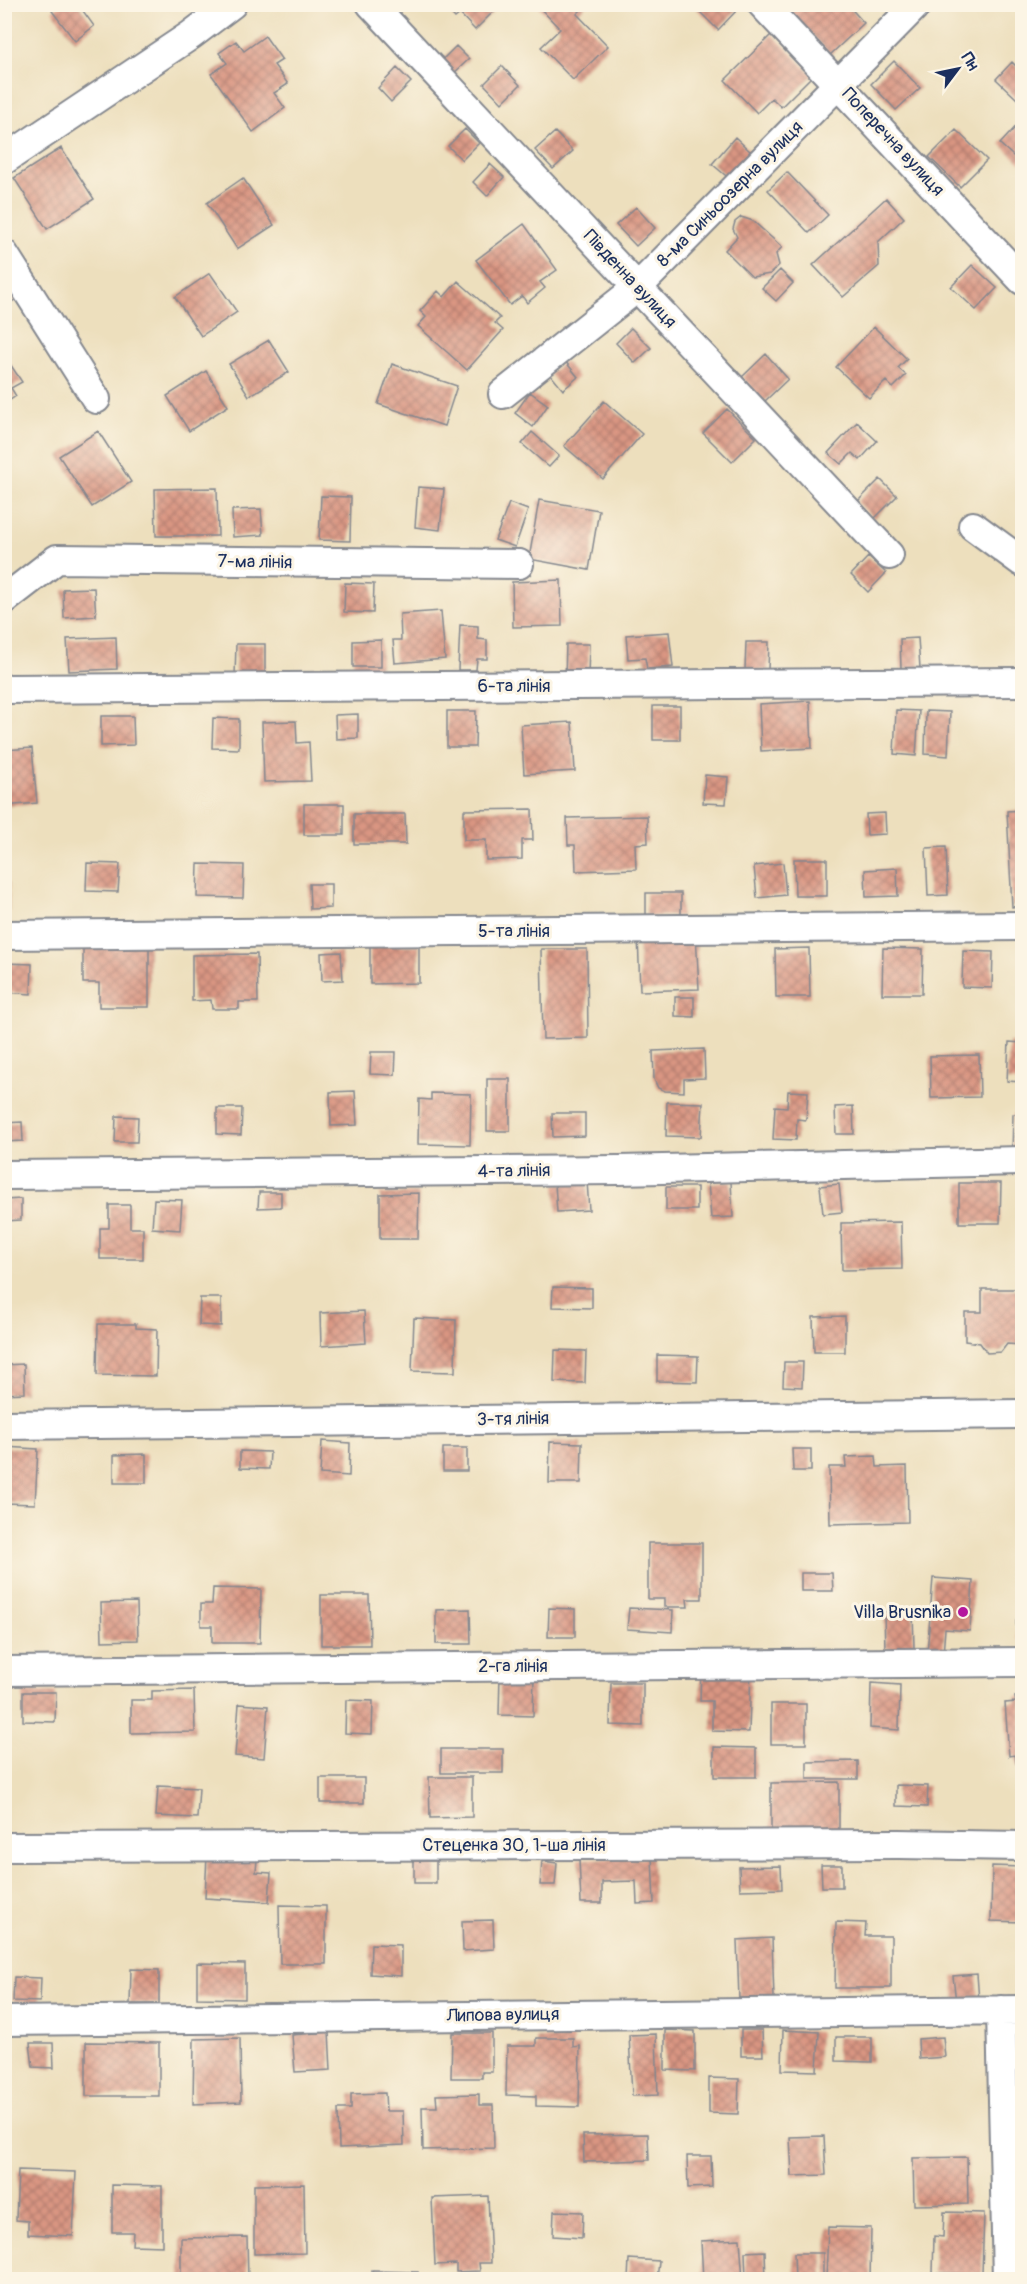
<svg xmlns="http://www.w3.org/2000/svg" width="1027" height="2284" viewBox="0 0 1027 2284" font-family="Pangolin,sans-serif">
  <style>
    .building { fill: url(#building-cross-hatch) }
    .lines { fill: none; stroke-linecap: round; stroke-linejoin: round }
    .street-casing { stroke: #84878e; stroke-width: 32 }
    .street { stroke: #fff; stroke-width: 28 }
    .poi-dot { fill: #b5179e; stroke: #fcf5e5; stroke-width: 2 }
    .labels { text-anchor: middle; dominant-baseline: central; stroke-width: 6; stroke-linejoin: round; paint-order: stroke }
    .street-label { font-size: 18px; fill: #1b2f5e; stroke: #fcf5e5 }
    .poi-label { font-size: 18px; fill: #1b2f5e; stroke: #fcf5e5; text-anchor: end }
  </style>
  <defs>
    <pattern id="building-cross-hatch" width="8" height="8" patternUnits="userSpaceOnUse" patternTransform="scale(1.5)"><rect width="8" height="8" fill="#da9682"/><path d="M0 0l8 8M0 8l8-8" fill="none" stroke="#b07b6e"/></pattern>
  </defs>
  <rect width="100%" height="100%" fill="#fcf5e5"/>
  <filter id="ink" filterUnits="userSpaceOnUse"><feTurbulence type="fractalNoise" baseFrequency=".0167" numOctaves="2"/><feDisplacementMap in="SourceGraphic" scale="12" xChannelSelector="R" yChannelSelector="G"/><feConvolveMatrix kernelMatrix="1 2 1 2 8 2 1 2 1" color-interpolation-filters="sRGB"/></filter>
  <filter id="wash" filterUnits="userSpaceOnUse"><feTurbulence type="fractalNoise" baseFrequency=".008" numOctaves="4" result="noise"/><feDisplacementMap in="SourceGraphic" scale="24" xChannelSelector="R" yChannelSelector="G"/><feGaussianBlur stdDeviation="1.35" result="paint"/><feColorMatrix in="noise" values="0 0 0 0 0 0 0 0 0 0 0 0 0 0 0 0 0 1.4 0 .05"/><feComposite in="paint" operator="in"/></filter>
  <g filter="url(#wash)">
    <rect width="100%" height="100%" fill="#eddfbd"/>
    <g id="blocks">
      <path class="building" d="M61,4H78L94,26L75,41L52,11Z
        M442,4H501L475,30L460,14L455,18Z
        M536,4H587L577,14L608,46L573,80L541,47L560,29Z
        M700,4H733L738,9L718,30L696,8Z
        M794,4H847L864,23L830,55L788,10Z
        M772,34L813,75L781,107L772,98L757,113L725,80Z
        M265,36L282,60L274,65L288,84L274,93L285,108L253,132L211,74L227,63L219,53L236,41L244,51Z
        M456,46L469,59L451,76L439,63Z
        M894,61L920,88L896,110L871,84Z
        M1012,62L1022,72V94L1017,99L996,79Z
        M502,66L520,85L502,103L484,84Z
        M397,68L411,82L391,102L378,88Z
        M1022,120V164L1000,144Z
        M465,129L479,143L462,160L448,146Z
        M956,130L987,160L960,187L929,157Z
        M555,132L573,151L553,169L535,150Z
        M735,137L753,154L731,180L712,164Z
        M61,148L94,199L47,229L14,178Z
        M490,164L504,177L487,196L473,182Z
        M787,172L828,215L809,233L768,190Z
        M243,178L274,225L237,249L207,203Z
        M886,198L904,218L878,242L879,266L843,297L813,265Z
        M636,207L655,228L636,246L616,225Z
        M741,217L753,221L782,247L776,254L779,265L770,274L752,277L725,250L737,237L733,229L735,222Z
        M524,224L557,270L540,282L545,288L527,303L522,296L510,305L476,260Z
        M972,265L997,288L976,310L951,287Z
        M780,270L793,283L776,301L762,288Z
        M210,273L237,312L201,336L175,297Z
        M4,281L16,299L4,307Z
        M458,281L500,318L495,323L503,330L467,370L418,326L426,317L420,311L438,291L444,297Z
        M874,327L907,359L898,368L906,375L893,388L886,381L869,398L836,367Z
        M631,328L651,348L635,363L616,343Z
        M269,340L289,372L249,396L229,364Z
        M766,354L788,379L764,402L742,377Z
        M565,361L578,377L563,390L550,374Z
        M10,364L22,382L11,388L16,396L4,404V368Z
        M392,364L457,386L444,426L378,404Z
        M206,371L228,406L189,431L167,396Z
        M530,392L548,405L533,427L515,413Z
        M604,401L642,434L603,479L564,446Z
        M727,409L756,438L732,462L703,433Z
        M857,422L877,441L860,460L852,453L841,464L828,453Z
        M98,431L131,482L92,507L59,456Z
        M532,432L559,456L549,467L522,444Z
        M880,479L897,496L874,519L857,502Z
        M418,487L444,489L440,530L415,527Z
        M217,488L218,536H156L155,489Z
        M321,496L351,497L350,541L319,540Z
        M539,500L599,510L589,570L529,559Z
        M509,503L528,510L515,547L495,540Z
        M261,509L263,535L233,537L232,510Z
        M868,557L886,573L868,592L851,575Z
        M561,580L562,626L513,627L512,582Z
        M345,583L374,584L373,613L344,612Z
        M94,588L96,616L64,618L63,589Z
        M441,611L445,659L395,663L393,640H401L400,614Z
        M460,625L478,626V639L487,640V659H477L476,670H458Z
        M669,632L673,667L647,669L645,658L628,659L626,635Z
        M116,637L117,669L69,671L67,639Z
        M918,638L920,668L901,669L900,639Z
        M381,640V667H353V641Z
        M746,642H769L768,671L745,670Z
        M236,644H265V677L235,676Z
        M566,644H589L588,677H565Z
        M810,701L812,748L761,751L759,704Z
        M653,706H680V740H653Z
        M896,710L919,711L916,756L894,754Z
        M447,711H476L475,747H447Z
        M926,711L950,712L948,756L925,754Z
        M358,714V738L336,739L335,715Z
        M101,716H133L134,745L101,746Z
        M213,718L239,719V749L212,748Z
        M296,721L297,743L309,742L311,781L264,782L262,722Z
        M572,722L575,771L524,774L521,725Z
        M32,748L37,803L4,806V750Z
        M705,775L728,777L726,804L703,803Z
        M304,804H344V835H304Z
        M532,809L533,840H522V859L486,860V840H464V810Z
        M1022,810V906L1012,907L1007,811Z
        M885,813L886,834L867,835L866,814Z
        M354,814H405L406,844H354Z
        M647,816L648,843L635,844L636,869L576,871L575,845H568L567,818Z
        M946,847L948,895L928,896L926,848Z
        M794,859H827V896H795Z
        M87,863L120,864L118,892L86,891Z
        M783,863L786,895L757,898L754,866Z
        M198,864L244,865L243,898L197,897Z
        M897,868L898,896L866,897L865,870Z
        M4,882H9V911H4Z
        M309,884H331V908L310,909Z
        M646,893H681V916H646Z
        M696,934L699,989L640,991L638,935Z
        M83,943L149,944V1007H99V983H83Z
        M370,945H419V983L370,984Z
        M809,948L810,997H776L775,949Z
        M883,948L923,949L922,994H882Z
        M541,949H587L588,1038L543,1039Z
        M963,951L993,952L992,988L962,987Z
        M341,952L343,980L322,981L321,953Z
        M257,954L258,1002H239V1009H212L211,1000L192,1001V955Z
        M4,963L32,964L31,994L4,992Z
        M675,997H694V1017L675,1016Z
        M1009,1042L1022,1043V1082L1007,1081Z
        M704,1049L705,1078L684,1079V1092L665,1091L658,1088L654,1079L653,1051Z
        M371,1052H396L395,1075L370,1074Z
        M979,1055L980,1097L931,1098L930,1056Z
        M487,1079H510V1131H487Z
        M355,1091L357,1125L331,1126L330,1092Z
        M788,1091L808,1092L806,1120L797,1119L796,1140L773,1139L775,1106L787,1107Z
        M431,1093L471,1094L470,1145L418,1144L419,1099L431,1100Z
        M667,1102L703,1103L701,1137L666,1136Z
        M853,1106L854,1134H836L835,1107Z
        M217,1108H242L241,1135L217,1134Z
        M552,1113H585V1136L553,1137Z
        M1013,1114L1022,1115V1154H1012Z
        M116,1116L138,1117L137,1142H115Z
        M22,1122L23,1141L4,1142V1123Z
        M587,1181L589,1210L557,1212L555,1184Z
        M731,1182L733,1217L711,1218L708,1183Z
        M959,1183H1001L1000,1223H959Z
        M839,1184L842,1212L823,1214L820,1186Z
        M666,1187H697V1210H666Z
        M259,1192H281V1207L258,1208Z
        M419,1193L418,1239H380V1194Z
        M21,1199V1220L4,1221V1200Z
        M154,1199L182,1200L180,1230L152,1228Z
        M109,1205H130V1228H143V1259H100V1228H109Z
        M901,1222L902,1269L842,1270L841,1223Z
        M553,1287L592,1288V1308L552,1307Z
        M982,1289H1021L1022,1345L1007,1344L1001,1352L987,1353L980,1343L965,1341V1312H982Z
        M200,1298H221V1326L199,1325Z
        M364,1311L366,1343L321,1346L320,1313Z
        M845,1316V1352H814L813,1317Z
        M414,1318L456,1320L455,1372L412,1371Z
        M98,1324H136V1328L157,1329L156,1376L97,1375Z
        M555,1350L586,1351L585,1383L554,1382Z
        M657,1355L698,1356L697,1382L657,1381Z
        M784,1362H803L802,1387L783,1386Z
        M24,1364L25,1393L4,1394V1365Z
        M322,1441L350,1443L349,1476L320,1474Z
        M550,1442L582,1443L581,1483H549Z
        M4,1447L38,1449L35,1504L4,1503Z
        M443,1448H467V1471H443Z
        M792,1449H811V1471H793Z
        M240,1451L270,1452L269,1469L240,1468Z
        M146,1454V1483H114V1455Z
        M876,1456L877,1467L907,1466L908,1522L830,1524L829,1467H846L845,1457Z
        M648,1543H702V1599H687L688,1607H664V1599H648Z
        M801,1573H832L833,1591H801Z
        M933,1578L973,1581L970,1631L945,1629L943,1655L927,1654Z
        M213,1588L261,1589L260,1643H212V1626H201V1604H212Z
        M321,1595H369L370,1645H321Z
        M137,1602L138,1640L102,1641L101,1603Z
        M549,1608L575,1609V1637H548Z
        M629,1608L673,1610L672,1632L627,1629Z
        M470,1609L471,1644H436V1610Z
        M913,1611L914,1648L885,1649L884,1612Z
        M1016,1621H1022V1640H1017Z
        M701,1666L751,1667L749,1732L712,1731V1701H700Z
        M500,1674L534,1675L533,1716L499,1715Z
        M611,1683H643V1726L610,1725Z
        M871,1683L900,1685L899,1730L870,1728Z
        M194,1690L195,1732L131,1733V1700H152V1691Z
        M23,1692H56L55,1722L23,1721Z
        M1022,1696V1767H1017L1015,1755L1009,1756L1005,1703L1016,1702L1015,1697Z
        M346,1700L373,1701L372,1734L345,1733Z
        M239,1704L268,1706L264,1758L235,1756Z
        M771,1704H806V1744H771Z
        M714,1747L756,1748V1777H714Z
        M441,1749H503V1773H441Z
        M858,1761V1779H807V1762Z
        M429,1777H472V1817L430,1818Z
        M320,1778H364V1803H320Z
        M839,1782V1830H771V1783Z
        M896,1785L928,1786L927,1807L896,1806Z
        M158,1786L199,1788L197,1818L156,1816Z
        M207,1855L257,1859L256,1872L271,1873L269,1902L205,1898Z
        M652,1857L654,1903L637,1904L636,1881L602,1882V1903H581L579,1859Z
        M414,1861H436V1883H414Z
        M542,1861L557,1863L555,1885H540Z
        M821,1865H842V1887H822Z
        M781,1866L782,1889L740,1890L739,1867Z
        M992,1866L1022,1867V1922L991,1921Z
        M279,1905L326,1906V1964H280Z
        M493,1920L494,1949L463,1951L462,1921Z
        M836,1922L866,1923L865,1936H891V1988H835Z
        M772,1938L774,1998L739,2000L737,1940Z
        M371,1944L401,1945V1976L370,1974Z
        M197,1963L245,1964V1999L197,1998Z
        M131,1969L159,1970V2004H130Z
        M977,1974L979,2001L956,2002L953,1976Z
        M14,1977L41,1978L40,2002L13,2001Z
        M665,2030L695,2031V2071L665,2070Z
        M741,2030H762L763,2056H741Z
        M783,2030L819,2032L817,2071L782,2070Z
        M329,2032L331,2070L295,2072L292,2035Z
        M452,2033H492V2072H482V2078H451Z
        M656,2034L658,2095L632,2096L629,2035Z
        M836,2037H872V2062L836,2061Z
        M943,2037L945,2057L919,2059L918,2039Z
        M240,2038L241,2102L193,2104L194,2039Z
        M536,2038H573V2047L580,2046L579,2107L536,2106V2096L506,2095L507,2046H536Z
        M86,2042L159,2043V2096H86Z
        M30,2043H53L54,2068L33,2067Z
        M709,2078L739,2079L738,2114L709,2113Z
        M385,2093L386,2111H403L404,2145L339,2148L338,2109H351V2094Z
        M479,2094V2105H493L494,2148L423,2150L422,2107H437L436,2095Z
        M648,2134L649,2160L584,2162L583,2135Z
        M824,2136L826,2175L792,2176L790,2137Z
        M687,2156H711L712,2187L688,2188Z
        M967,2157L968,2204L914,2205L913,2158Z
        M18,2170L76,2172L73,2236L28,2234V2221L16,2220Z
        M304,2184L305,2253L254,2254V2185Z
        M112,2185L162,2186V2246L132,2245L133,2232H112Z
        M488,2196L491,2263H479L480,2271L456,2272V2264L435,2265L432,2198Z
        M554,2211L583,2212L582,2238L553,2236Z
        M944,2212L984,2213L982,2274L933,2273L934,2236L943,2237Z
        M828,2227L871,2228L870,2280H826Z
        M247,2237L248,2280H181V2238Z
        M740,2239L743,2280H703L701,2241Z
        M765,2251L766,2280H746L745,2252Z
        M794,2253H823V2280H795Z
        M629,2259L659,2261L657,2280H628Z
        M372,2271L418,2272V2280H372Z"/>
    </g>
  </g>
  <g filter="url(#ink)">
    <use href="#blocks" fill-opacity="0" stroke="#84878e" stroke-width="1.5"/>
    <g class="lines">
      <defs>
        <path id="street" d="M371,4L889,555
          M762,4L1022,280
          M4,160L191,35L232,4
          M4,254L96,399
          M503,394L638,287L917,4
          M973,526L1022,562
          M4,600L57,559L519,564
          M4,689L1022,682
          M4,935L1022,926
          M4,1175L619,1170L1022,1161
          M4,1425L1022,1414
          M4,1671L1022,1662
          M4,1847L898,1844L1022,1846
          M1001,2010L1007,2280
          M4,2021L1022,2010"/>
      </defs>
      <use href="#street" class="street-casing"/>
      <use href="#street" class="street"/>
    </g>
  </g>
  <circle class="poi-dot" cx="963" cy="1612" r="6"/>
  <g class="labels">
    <g class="street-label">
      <text transform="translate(893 142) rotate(47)">Поперечна вулиця</text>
      <text transform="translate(730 194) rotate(-45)">8-ма Синьоозерна вулиця</text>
      <text transform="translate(630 279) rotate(47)">Південна вулиця</text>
      <text transform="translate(255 562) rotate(1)">7-ма лінія</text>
      <text x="514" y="686">6-та лінія</text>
      <text x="514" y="931">5-та лінія</text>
      <text transform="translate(514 1171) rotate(-1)">4-та лінія</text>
      <text transform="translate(513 1419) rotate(-1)">3-тя лінія</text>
      <text x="513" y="1666">2-га лінія</text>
      <text x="514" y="1845">Стеценка 30, 1-ша лінія</text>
      <text transform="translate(503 2015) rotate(-1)">Липова вулиця</text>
    </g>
    <g class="poi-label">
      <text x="951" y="1612">Villa Brusnika</text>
    </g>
  </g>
  <rect width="1027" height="2284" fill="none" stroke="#fcf5e5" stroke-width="24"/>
  <g transform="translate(958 69) rotate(58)" stroke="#fcf5e5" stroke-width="4.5" paint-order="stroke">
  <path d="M0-4.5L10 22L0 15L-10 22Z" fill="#1b2f5e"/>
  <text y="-9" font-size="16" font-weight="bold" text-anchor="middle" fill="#1b2f5e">Пн</text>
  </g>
</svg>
